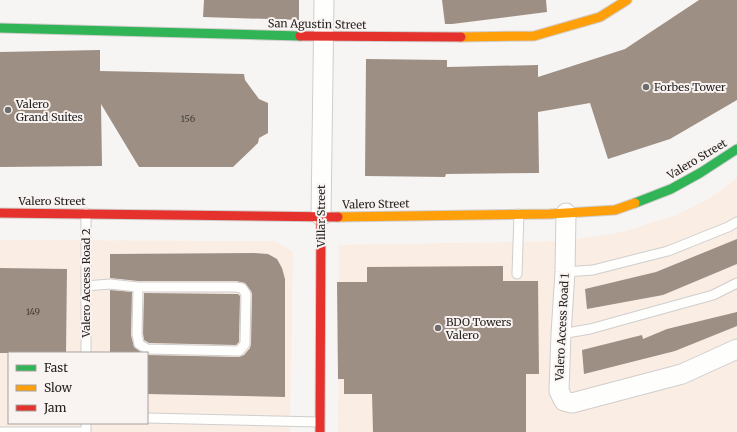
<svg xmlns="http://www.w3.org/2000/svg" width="737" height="432" viewBox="0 0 737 432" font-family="Merriweather,serif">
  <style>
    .commercial { fill: #faede4; fill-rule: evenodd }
    .building { fill: #9e8f84 }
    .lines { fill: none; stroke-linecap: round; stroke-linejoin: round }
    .lane-casing { stroke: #d0cecd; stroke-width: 11 }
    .street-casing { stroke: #d0cecd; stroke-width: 21 }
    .fast-casing { stroke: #d0cecd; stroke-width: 11 }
    .slow-casing { stroke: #d0cecd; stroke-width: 11 }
    .jam-casing { stroke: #d0cecd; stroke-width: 11 }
    .lane { stroke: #fefefd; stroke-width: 9 }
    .street { stroke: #fefefd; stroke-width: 19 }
    .fast { stroke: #30b455; stroke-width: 9 }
    .slow { stroke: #ff9f0a; stroke-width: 9 }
    .jam { stroke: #e5322d; stroke-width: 9 }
    .poi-dot { fill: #6f6d6c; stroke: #f9f4f1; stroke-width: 1.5 }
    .labels { text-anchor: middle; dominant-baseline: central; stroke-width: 4; stroke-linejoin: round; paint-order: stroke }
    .number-label { font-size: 9px; fill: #443f3b }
    .street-label { font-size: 11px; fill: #262423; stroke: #f9f4f1 }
    .poi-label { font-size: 11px; fill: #262423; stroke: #f9f4f1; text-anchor: start }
  </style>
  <rect width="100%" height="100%" fill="#f7f5f3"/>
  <path class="commercial" d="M737,178V432H338L339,245L564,241L622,232L676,215L710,198Z
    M0,240L275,241L293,252L290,432H0ZM9,353H147V423H9Z"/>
  <path class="building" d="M204,0H299V20L203,17Z
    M442,0H546L547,12L452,24H445Z
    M699,0H737V100L670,139L608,159L590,103L538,112L539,173L446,174L445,177L365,176L366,59L447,60V67L538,65V77L625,49Z
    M100,50V71L244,74L245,80L259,99L268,103V133L259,138L258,143L233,167H139L101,104L102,166L0,167V52Z
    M737,239V264L663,295L587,309L585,289L656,272Z
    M254,253L268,254L277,259L282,268L285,279V397L147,394V355L239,357L244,355L250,348L251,344L252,294L251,291L245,283L236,281H138L110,278V254Z
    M503,266V281H538L539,374H526V432H373L372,394H344V379H338L337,282H367V267Z
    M0,268L67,269L66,353H0Z
    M110,290L132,292L131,335L134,347L142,353H110Z
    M144,293L238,294L240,296L239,342L236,345L149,343L144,340L143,333Z
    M737,312V326L675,351L584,374L582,350L642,335L643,339L667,329Z"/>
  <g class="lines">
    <defs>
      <path id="lane" d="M86,213V353
        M565,272L593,270L668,251L728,227L737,222
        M517,274L519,214
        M86,286L110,284L138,287H235L242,288L246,294L245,344L239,351L147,349L139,344L137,334L138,287
        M561,334L590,329L713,295L737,283
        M147,418L320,422
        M0,432H86V423"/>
      <path id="street" d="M566,213L565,272L561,334L559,391L564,401L572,403L682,374L737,349
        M321,216L324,0"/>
      <path id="fast" d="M0,28L300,36
        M635,203L671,189L700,173L737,149"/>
      <path id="slow" d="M461,37L534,36L600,17L627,0
        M338,217L550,214L615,210L635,203"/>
      <path id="jam" d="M300,36L461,37
        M0,213L338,217
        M320,432L321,216"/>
    </defs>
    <use href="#lane" class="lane-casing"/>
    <use href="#street" class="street-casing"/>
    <use href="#fast" class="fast-casing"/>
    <use href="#slow" class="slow-casing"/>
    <use href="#jam" class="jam-casing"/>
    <use href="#lane" class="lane"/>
    <use href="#street" class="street"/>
    <use href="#fast" class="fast"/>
    <use href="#slow" class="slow"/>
    <use href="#jam" class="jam"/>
  </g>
  <g class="poi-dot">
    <circle cx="646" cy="87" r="4"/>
    <circle cx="8" cy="110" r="4"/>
    <circle cx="438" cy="328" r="4"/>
  </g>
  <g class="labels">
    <g class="number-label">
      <text x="188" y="118">156</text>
      <text x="33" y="311">149</text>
    </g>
    <g class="street-label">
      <text transform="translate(317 24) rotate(1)">San Agustin Street</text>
      <text transform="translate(697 159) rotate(-31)">Valero Street</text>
      <text x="52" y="201">Valero Street</text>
      <text transform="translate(376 204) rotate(-1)">Valero Street</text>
      <text transform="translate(321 216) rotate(-90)">Villar Street</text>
      <text transform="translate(86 283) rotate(-90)">Valero Access Road 2</text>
      <text transform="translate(562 327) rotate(-87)">Valero Access Road 1</text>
    </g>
    <g class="poi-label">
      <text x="654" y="87">Forbes Tower</text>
      <text x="16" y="104">Valero<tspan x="16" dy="13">Grand Suites</tspan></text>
      <text x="446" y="322">BDO Towers<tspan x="446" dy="13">Valero</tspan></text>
    </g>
  </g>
  <rect x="8" y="352" width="140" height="72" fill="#f9f4f1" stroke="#a5a19f"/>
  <rect x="16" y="365" width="20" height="6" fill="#30b455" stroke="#a5a19f"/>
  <text x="44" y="372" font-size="12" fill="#262423">Fast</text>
  <rect x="16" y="385" width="20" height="6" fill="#ff9f0a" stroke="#a5a19f"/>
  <text x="44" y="392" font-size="12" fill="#262423">Slow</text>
  <rect x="16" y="405" width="20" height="6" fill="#e5322d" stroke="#a5a19f"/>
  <text x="44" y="412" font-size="12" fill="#262423">Jam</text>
</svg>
